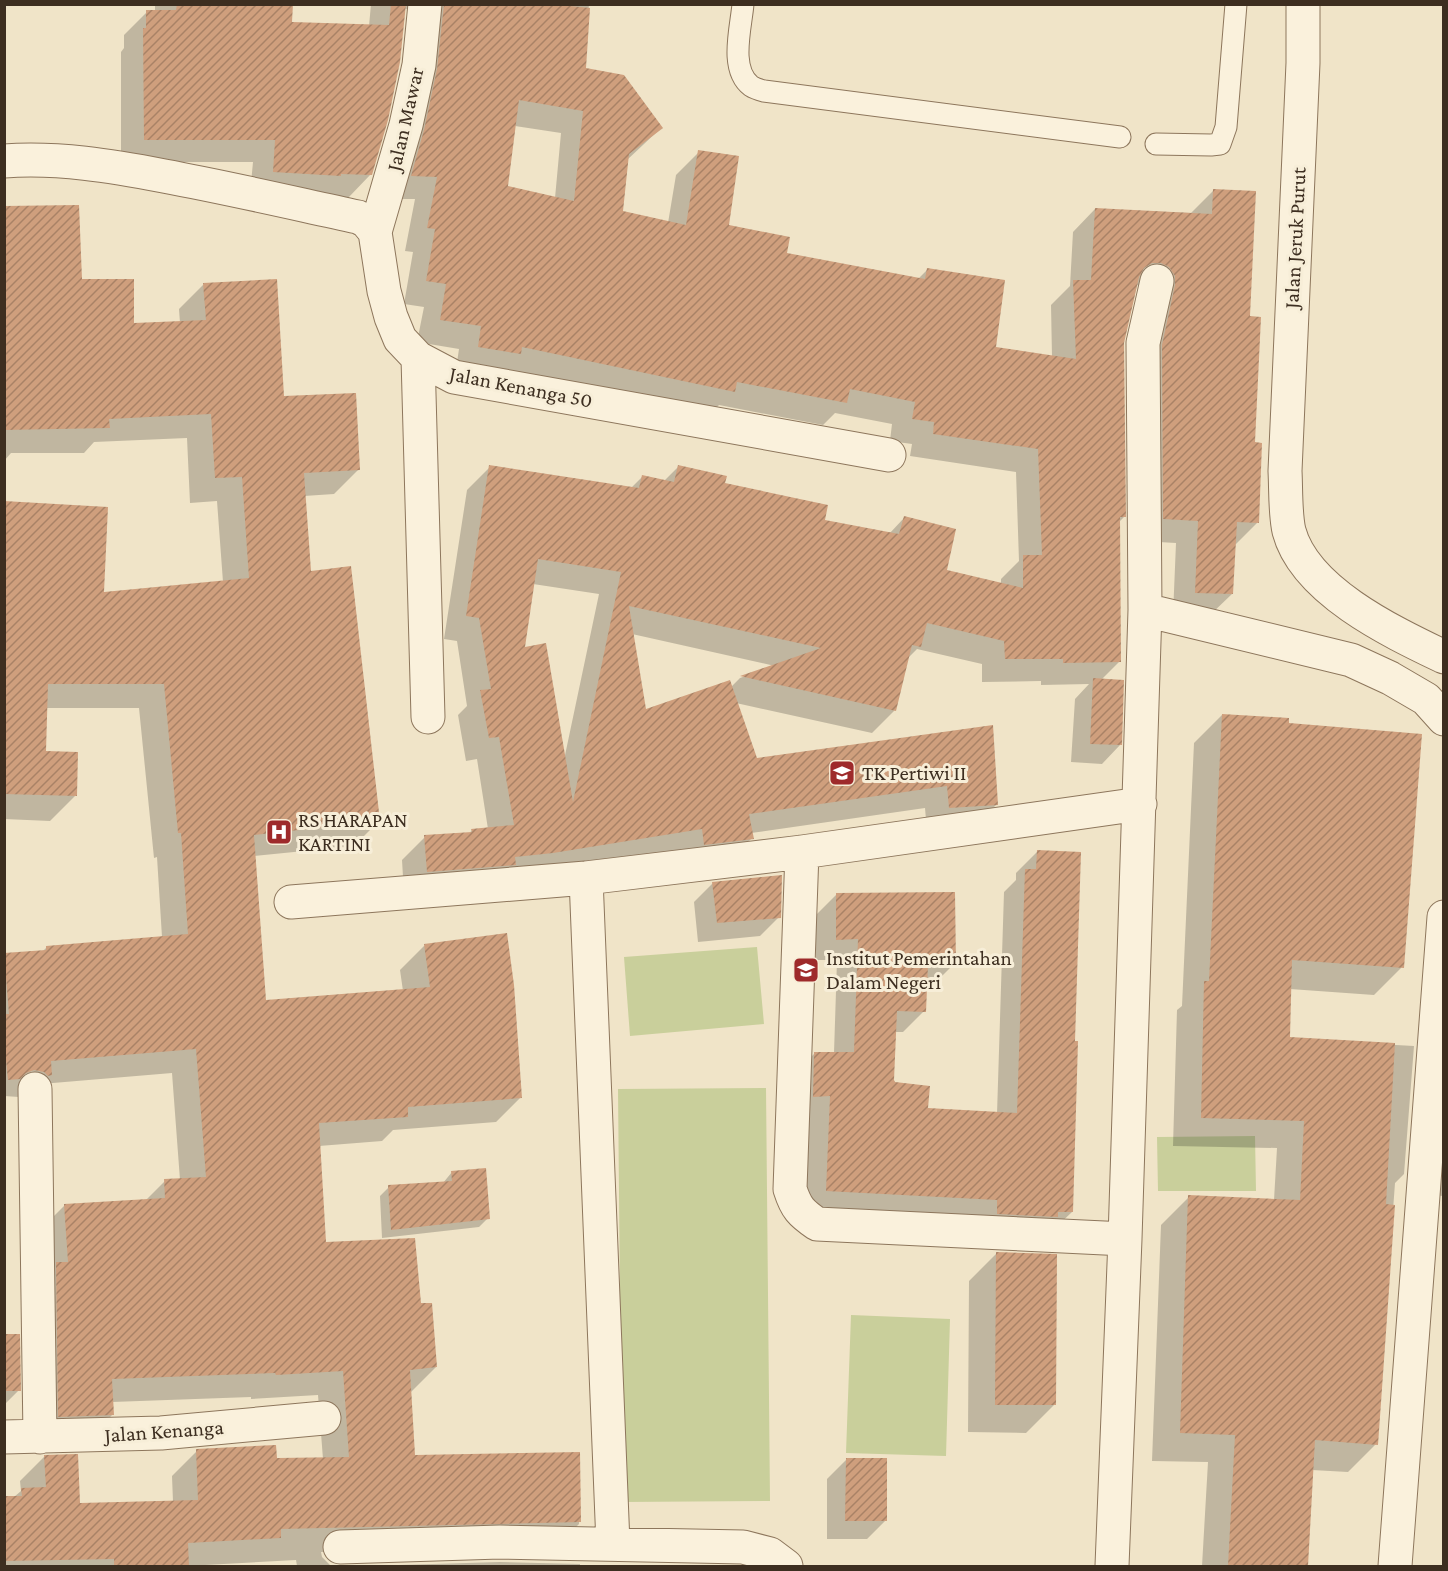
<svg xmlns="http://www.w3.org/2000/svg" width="1448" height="1571" viewBox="0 0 1448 1571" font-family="'Crimson Pro',serif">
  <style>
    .green { fill: #c9cf9b }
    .shadow { fill: #0003; fill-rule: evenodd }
    .building { fill: url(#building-hatch); fill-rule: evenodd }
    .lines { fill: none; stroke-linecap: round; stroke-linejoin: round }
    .lane-casing { stroke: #8d765c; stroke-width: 23 }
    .street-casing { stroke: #8d765c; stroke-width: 35 }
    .lane { stroke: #faf1dc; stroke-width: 21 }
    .street { stroke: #faf1dc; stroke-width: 33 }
    .labels { text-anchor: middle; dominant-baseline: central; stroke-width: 6; stroke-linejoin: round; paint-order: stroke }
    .street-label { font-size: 21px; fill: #3d2e20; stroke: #f7eed8 }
    .poi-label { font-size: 21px; fill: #3d2e20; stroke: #f7eed8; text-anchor: start }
  </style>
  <defs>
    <pattern id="building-hatch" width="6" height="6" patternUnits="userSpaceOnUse" patternTransform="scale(1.5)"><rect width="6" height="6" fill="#cf9f7d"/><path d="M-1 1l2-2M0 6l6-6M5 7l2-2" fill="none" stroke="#a98266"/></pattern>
  </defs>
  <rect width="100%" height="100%" fill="#f0e4c8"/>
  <path class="green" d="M757,947L764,1024L630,1036L624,957Z
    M766,1088L770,1501L622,1502L618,1089Z
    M1255,1136L1256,1191H1158L1157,1137Z
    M851,1315L950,1319L946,1456L846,1453Z"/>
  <path class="shadow" d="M155,4H291V23L369,26L371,4H589L584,70L661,128L627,160L621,212L668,223L676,175L699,152L727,226L785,255L918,279L927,270L994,348L1052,357L1051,305L1070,286L1073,232L1095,209L1191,213L1214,190L1248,318L1257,523L1234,546L1232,594L1209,616L1173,615L1176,543L1141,541L1146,290L1137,285L1123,343L1124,517L1119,522L1120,661L1101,680L1120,745L1102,764L1071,762L1075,699L1089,684L1041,685V681L982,682V664L917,649L908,658L895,710L872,733L736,703L756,759L991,727L997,804L974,827L927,831L925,808L751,833L752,838L729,861L404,894L402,860L425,837L469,834L472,830L488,829L477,759L466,761L458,715L467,706L457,641L444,639L467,490L490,467L631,488L642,477L664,481L678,467L823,521L889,534L904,518L945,571L1001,584V579L1019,561L1016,472L910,456L912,444L890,441L892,424L835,413L823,425L719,405L710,414L456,369L459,349L417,342L424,307L404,304L413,252L405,251L415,199H389L412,11L404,8L371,174L348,198L318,197L250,194L253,162H121V52L124,48V35L147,12H155ZM515,126L561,133L555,198L507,187ZM533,584L599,594L564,760L523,648ZM632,634L775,666L740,678L731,687L645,711Z
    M4,206H78L80,280L132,324L180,323L179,309L204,284L282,398L359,469L334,494L304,496L309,572L379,821L354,846L254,856L264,1001L403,991L400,970L425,945L521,1097L496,1122L393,1130L382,1141L319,1146L324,1244L419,1305L436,1367L411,1392L413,1457L578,1453L579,1524L554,1549L475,1548L321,1552L322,1557L330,1565L338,1566H297L296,1560L187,1566H4V1497H14L21,1491L20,1481L45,1456L78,1504L173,1502L172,1476L197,1451L275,1460L323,1459L318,1395L251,1399V1397L112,1402V1415L88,1440L34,1441L40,1230L65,1205L145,1201L165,1181L180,1180L172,1073L41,1084L22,1100L19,1097L4,1096V955L43,951L47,947L162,937L157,857L154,858L139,708H46L44,752L75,796L50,821L4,819V502L102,593L223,582L217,501L190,503L187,438L94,442L84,453H11L4,461Z
    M1222,715L1287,724L1402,967L1374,995L1290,989L1288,1039L1414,1046L1404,1174L1395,1183L1376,1444L1348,1472L1312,1470L1306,1566H1202L1208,1462L1152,1461L1161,1225L1189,1197L1274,1200L1277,1148L1173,1146L1177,1010L1182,1006L1194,743Z
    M1037,852L1073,1042L1072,1212L1050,1233L805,1212L809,1117H792L793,1075L814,1054L834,1053L837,960H816L815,916L836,895L954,964L933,985H925L924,1011L903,1032H895L893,1080L926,1110L997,1114L1004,892L1016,880V873Z
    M713,883L779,917L760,936L698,942L694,902Z
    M1444,1030V1196L1426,1195Z
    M452,1172L488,1218L479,1227L382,1238L380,1196L389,1187L443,1183Z
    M997,1253L1054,1405L1026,1433L968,1432L969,1281Z
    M4,1336L19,1390L4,1405Z
    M846,1460L886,1520L867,1539H827V1479Z
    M500,1562L580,1564V1566H364Z"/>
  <path class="building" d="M177,4H293L292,22L389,25L391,4H406L400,62L388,120L372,175L341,174V176L273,172L275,140H144L143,28H146V10H176Z
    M444,4H551L590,8L586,68L624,75L663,128L629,154L623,211L686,225L698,150L739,156L729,225L790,237L787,253L925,279L927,268L1005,280L996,347L1076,359L1073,280H1091L1095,208L1212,214L1213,189L1256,191L1250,316L1261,317L1255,442L1262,443L1259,523L1237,522L1233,594L1195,593L1198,521L1163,519L1162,345L1175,285V276L1169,267L1161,263H1152L1144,268L1139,277L1124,343L1126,517H1120L1121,662L1063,663V659H1005L1004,641L927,623L921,647L912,645L896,711L740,676L821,648L629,606L646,709L730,680L757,758L993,725L998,805L949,808L947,786L749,814L754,839L704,845L702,829L553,853L515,857L516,865L427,872L424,835L472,832L471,829L514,825L499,737L489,738L480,690L491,689L479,618L466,616L489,465L639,488L642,475L674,482L678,465L727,476L725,483L828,505L825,520L899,534L904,516L956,529L947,570L1023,588V555H1042L1038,449L933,434L934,422L912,419L915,402L850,389L847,403L737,382L735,392L522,347L521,354L478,347L481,326L440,320L446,284L426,281L435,229L427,228L437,177L411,176L424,130L437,69ZM519,100L583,111L574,201L508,186ZM538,559L621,572L573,802L546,643L525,647Z
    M79,205L82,279H134V323L206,320L203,283L277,279L284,396L356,393L360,470L304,473L311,571L351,566L380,821L254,835L266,1000L430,987L424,944L507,933L514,985L522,1098L408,1107V1117L319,1123L326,1242L415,1238L421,1303H432L437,1367L410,1370L415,1455L580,1452L581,1522L281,1529V1538L188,1543L189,1566H114V1559L4,1561V1496H22L21,1488L46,1487L44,1455L78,1454L80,1503L198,1500L196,1449L276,1445L277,1458L349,1457L343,1371L276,1375L275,1373L112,1379L114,1415L58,1417L56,1262H68L64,1204L165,1198L164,1179L206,1177L196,1049L51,1061L52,1075L48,1076L44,1072L34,1070L26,1073L20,1079L8,1080L4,1041V1014H9L4,953L46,950V946L188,934L181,833H178L164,684H48L46,751L78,752L77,796L4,794V501L108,507L104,592L249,578L242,477L215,478L211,414L109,419L110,428L4,430V206Z
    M1093,678L1124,680L1122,745L1090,744Z
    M1222,714L1289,718V723L1422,734L1404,968L1292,960L1290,1037L1395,1043L1386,1204L1395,1205L1378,1445L1315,1440L1308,1566H1228L1235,1435L1180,1433L1188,1195L1300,1200L1304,1121L1201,1118L1204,981H1209Z
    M1037,850L1081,852L1075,1041H1078L1073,1212H1058V1217L997,1214V1200L826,1191L830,1096L813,1097L814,1052H854L858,939L836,940V893L955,892L956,965H928L926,1012L897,1011L894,1080L895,1082L930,1086L928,1108L1017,1113L1025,869H1036Z
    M782,875L781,918L717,923L712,882Z
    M486,1168L490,1219L391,1230L388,1185L452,1181L451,1171Z
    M996,1252L1057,1254L1056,1405H995Z
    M4,1334H20L21,1391H4Z
    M846,1458H887V1521H845Z"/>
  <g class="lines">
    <defs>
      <path id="lane" d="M743,4C741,28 729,69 751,86C754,88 760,90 764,91L1120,137
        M1156,144L1211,145L1220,144L1226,127L1236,4"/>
      <path id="street" d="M1303,4V63L1285,471C1286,489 1285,514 1289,531C1305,591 1392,632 1444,657
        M4,161C58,157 112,166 164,176C229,188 293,203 358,217L366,221L375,232L384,291L391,317L400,339L418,358L454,377L889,455
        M375,232L406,125L419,65L425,4
        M418,358L428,717
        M1145,610L1351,660L1390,678L1426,699L1444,719
        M802,852L790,1189C796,1208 801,1213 817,1224L1125,1239
        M586,878L613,1544
        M291,902L586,878L802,852L1140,804
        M35,1089L40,1437
        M4,1437L161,1433L324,1418
        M340,1547L500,1542L743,1547L770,1554L786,1566
        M1112,1566L1125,1239L1145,610L1143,343L1157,281
        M1395,1566L1444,917"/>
    </defs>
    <use href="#lane" class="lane-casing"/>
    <use href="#street" class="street-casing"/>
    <use href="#lane" class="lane"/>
    <use href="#street" class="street"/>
  </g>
  <defs>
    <symbol id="school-square" viewBox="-11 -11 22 22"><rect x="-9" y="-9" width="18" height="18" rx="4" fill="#9e2a2b" stroke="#f7eed8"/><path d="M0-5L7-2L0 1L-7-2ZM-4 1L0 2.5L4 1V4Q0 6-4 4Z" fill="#fff"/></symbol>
    <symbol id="hospital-square" viewBox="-11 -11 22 22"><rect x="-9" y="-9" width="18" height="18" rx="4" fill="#9e2a2b" stroke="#f7eed8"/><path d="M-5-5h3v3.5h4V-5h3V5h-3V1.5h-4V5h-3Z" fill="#fff"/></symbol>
    <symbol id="university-square" viewBox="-11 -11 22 22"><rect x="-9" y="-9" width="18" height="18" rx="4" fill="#9e2a2b" stroke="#f7eed8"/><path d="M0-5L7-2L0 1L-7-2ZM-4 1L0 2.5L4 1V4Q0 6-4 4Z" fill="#fff"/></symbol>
  </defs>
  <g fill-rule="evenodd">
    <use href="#school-square" x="827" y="758" width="30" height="30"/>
    <use href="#hospital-square" x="264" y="817" width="30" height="30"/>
    <use href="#university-square" x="791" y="955" width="30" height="30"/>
  </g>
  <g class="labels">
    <g class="street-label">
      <text transform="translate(405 119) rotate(-77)">Jalan Mawar</text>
      <text transform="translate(1295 238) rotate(-87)">Jalan Jeruk Purut</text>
      <text transform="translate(521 387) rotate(11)">Jalan Kenanga 50</text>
      <text transform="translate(164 1431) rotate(-4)">Jalan Kenanga</text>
    </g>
    <g class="poi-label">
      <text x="862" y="773">TK Pertiwi II</text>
      <text x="298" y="820">RS HARAPAN<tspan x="298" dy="24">KARTINI</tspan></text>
      <text x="826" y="958">Institut Pemerintahan<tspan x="826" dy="24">Dalam Negeri</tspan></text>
    </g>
  </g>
  <rect width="1448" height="1571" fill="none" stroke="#3d2e20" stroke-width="12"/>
</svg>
